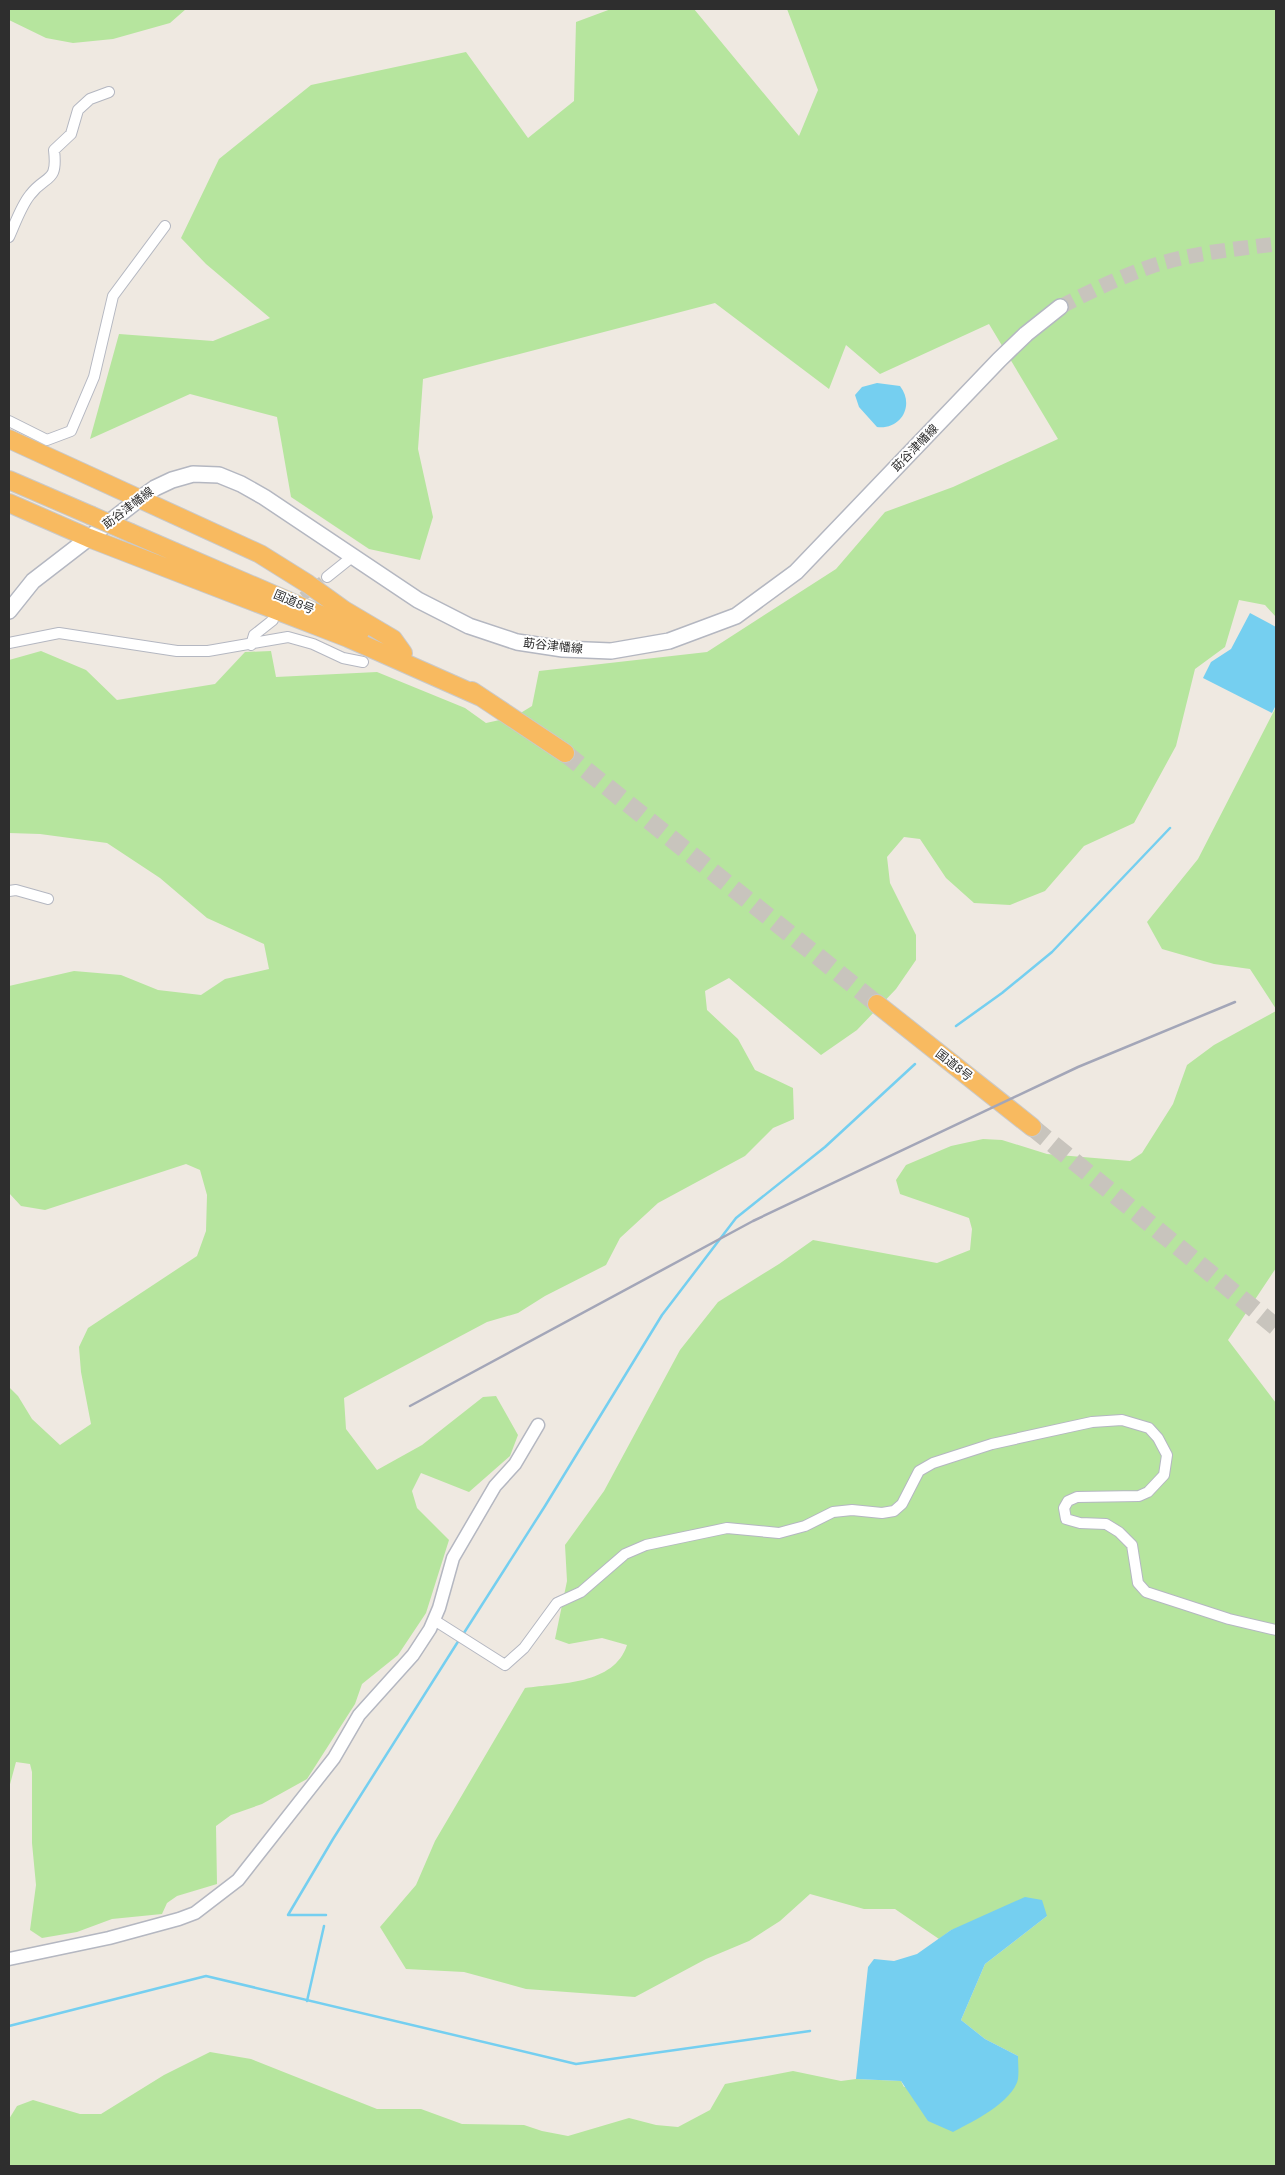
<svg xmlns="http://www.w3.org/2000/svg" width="1285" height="2175" viewBox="0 0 1285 2175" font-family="Helvetica,'Noto Sans JP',sans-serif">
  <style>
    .green { fill: #b6e59e }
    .water { fill: #75cff0 }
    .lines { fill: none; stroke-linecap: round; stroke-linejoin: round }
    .stream { stroke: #75cff0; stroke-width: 2.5 }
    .minor-tunnel { stroke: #c8c4bd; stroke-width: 10; stroke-dasharray: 10 5; stroke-linecap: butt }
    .secondary-tunnel { stroke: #c8c4bd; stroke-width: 15; stroke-dasharray: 15 8; stroke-linecap: butt }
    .trunk-tunnel { stroke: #c8c4bd; stroke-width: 18; stroke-dasharray: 18 9; stroke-linecap: butt }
    .minor-casing { stroke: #b4b7c1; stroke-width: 12 }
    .tertiary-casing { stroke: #b4b7c1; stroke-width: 15 }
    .secondary-casing { stroke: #b4b7c1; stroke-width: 18 }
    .trunk-casing { stroke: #c9c9c9; stroke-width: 20 }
    .minor { stroke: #fff; stroke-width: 10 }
    .tertiary { stroke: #fff; stroke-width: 12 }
    .secondary { stroke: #fff; stroke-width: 15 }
    .trunk { stroke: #f8ba60; stroke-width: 18 }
    .rail { stroke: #a3a6b8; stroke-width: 2.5 }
    .trunk-bridge-casing { stroke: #c9c9c9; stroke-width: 20; stroke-linecap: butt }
    .trunk-bridge { stroke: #f8ba60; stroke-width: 18 }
    .labels { text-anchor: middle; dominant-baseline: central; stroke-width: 4; stroke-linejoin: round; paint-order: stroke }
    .street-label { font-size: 12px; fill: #2e2e2e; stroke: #fff }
  </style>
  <rect width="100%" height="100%" fill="#efe9e1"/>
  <path class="green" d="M9,9H186L170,23L113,39L73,43L46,38L9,20Z
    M611,9H694L799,136L818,90L787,9H1276V617L1265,605L1239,600L1225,647L1195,669L1176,746L1134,823L1084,846L1045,891L1010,905L974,903L946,878L920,839L904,837L887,857L890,883L916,935V960L896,989L857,1030L821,1055L729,978L705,991L707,1010L738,1039L755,1070L793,1088L794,1119L773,1128L745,1156L658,1203L620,1238L606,1265L545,1296L518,1313L487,1322L344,1398L346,1429L377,1470L422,1445L483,1397L496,1396L518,1435L510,1456L469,1492L421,1473L412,1491L417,1508L449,1540L426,1613L398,1655L362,1684L355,1704L307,1779L262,1804L231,1815L216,1826L217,1884L177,1896L167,1903L162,1914L112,1919L77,1932L42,1938L30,1930L36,1885L32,1843V1772L30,1764L16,1762L9,1788V1387L18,1396L32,1419L60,1445L91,1424L81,1372L79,1347L88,1328L197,1256L206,1231L207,1195L200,1170L186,1164L45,1210L21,1206L9,1193V986L74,971L121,975L158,990L201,995L225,979L269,969L264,944L207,918L160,878L107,843L40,834L9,833V660L41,651L86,670L117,700L215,684L245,652L271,651L276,677L377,672L465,708L486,723L514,717L532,706L539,671L707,652L836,569L885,512L953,487L1058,439L989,324L880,374L846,345L829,389L715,303L423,379L418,449L433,517L420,560L369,549L291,497L277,417L190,394L90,439L119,334L213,341L270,318L206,264L181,238L219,159L311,85L466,52L528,138L574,101L576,22Z
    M1276,707V1009L1250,969L1214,964L1162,949L1147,922L1198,859Z
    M1276,1011V1268L1228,1340L1276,1403V2166H9V2119L17,2106L33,2100L80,2114H101L164,2075L210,2052L251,2059L377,2109H421L462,2124L524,2125L542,2131L568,2136L629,2118L656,2125L678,2127L710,2110L725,2084L793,2071L841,2081L856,2079L901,2081L904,2087L1018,2056L985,2039L961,2020L985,1964L1047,1916L951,1930L939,1939L895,1909H864L810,1894L780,1921L749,1941L706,1959L635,1997L526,1989L464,1972L406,1969L380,1927L416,1885L435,1841L525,1688C560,1683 614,1685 627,1645L602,1638L569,1644L555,1639L567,1581L565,1545L604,1491L680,1350L718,1302L779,1264L813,1240L937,1263L970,1250L972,1229L969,1218L900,1194L896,1180L906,1165L951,1146L983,1139L1002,1140L1047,1154L1130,1161L1142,1153L1173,1104L1187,1065L1214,1045Z"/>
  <path class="water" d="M877,383L900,386C915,405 901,430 877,427L859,407L855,395L862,387Z
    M1250,613L1276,627V705L1272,713L1203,678L1211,662L1231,649Z
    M1025,1897L1042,1900L1047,1916L985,1964L961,2020L985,2039L1018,2056C1018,2063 1019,2072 1018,2079C1013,2102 972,2122 953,2132L928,2121L901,2081L856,2079L868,1967L874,1959L894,1961L917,1954L951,1930Z"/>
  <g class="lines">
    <path class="stream" d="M956,1026L1002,993L1052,952L1170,828
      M462,1636L545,1506L662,1315L736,1218L825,1147L915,1064
      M326,1915H288L333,1839L459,1640
      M307,2001L324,1926
      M9,2026L206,1976L576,2064L810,2031"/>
    <path class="minor-tunnel" d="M291,606L327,577"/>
    <path class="secondary-tunnel" d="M1060,307C1091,291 1122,276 1155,265C1193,253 1236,249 1276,244"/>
    <path class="trunk-tunnel" d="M565,753L877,1004
      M1032,1127L1276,1327"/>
    <defs>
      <path id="minor" d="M9,237C15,224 21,206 30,195C46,174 58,184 54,150L71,134L78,110L90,99L109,92
        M9,421L47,440L71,431L94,377L113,296L165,226
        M327,577L352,557
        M9,643L59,633L177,651H208L288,637L313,644L343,658L363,662
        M251,645L254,635L273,620
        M9,891L16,890L48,899
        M434,1620L505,1665L524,1648L557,1603L581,1592L625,1554L646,1545L727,1528L779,1533L805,1526L833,1512L852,1510L882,1513L894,1511L902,1504L919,1471L933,1463L992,1444L1092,1422L1122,1420L1149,1428L1158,1438L1167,1455L1164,1475L1148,1492L1139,1496L1077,1497L1068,1501L1064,1508L1066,1519L1080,1523L1106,1524L1119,1532L1132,1545L1138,1583L1146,1592L1229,1619L1276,1630"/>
      <path id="tertiary" d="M9,1959L109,1938L179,1919L195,1913L238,1880L334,1758L359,1715L413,1655L430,1629L439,1608L453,1558L495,1486L515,1464L538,1425"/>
      <path id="secondary" d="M9,611L33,581L138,500L155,488L172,480L193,474L219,475L241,484L264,497L418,600L469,626L517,642L563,649L611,651L669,641L736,616L796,572L999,360L1026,334L1060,307"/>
      <path id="trunk" d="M9,439L260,554L308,584L344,610L393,639L403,653
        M9,480L90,515
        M9,503L89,538L348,638L481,697
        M131,533L360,632
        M472,691L565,753
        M877,1004L1032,1127"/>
    </defs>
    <use href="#minor" class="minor-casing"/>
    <use href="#tertiary" class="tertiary-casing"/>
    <use href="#secondary" class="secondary-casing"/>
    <use href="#trunk" class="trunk-casing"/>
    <use href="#minor" class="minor"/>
    <use href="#tertiary" class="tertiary"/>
    <use href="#secondary" class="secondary"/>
    <use href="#trunk" class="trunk"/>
    <path class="rail" d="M410,1406L753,1221L1078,1067L1235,1002"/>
    <defs>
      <path id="trunk-bridge" d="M90,515L131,533"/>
    </defs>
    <use href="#trunk-bridge" class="trunk-bridge-casing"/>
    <use href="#trunk-bridge" class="trunk-bridge"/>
  </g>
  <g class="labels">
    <g class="street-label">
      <text transform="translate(915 448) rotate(-46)">莇谷津幡線</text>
      <text transform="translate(128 508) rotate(-37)">莇谷津幡線</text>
      <text transform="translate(294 602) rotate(23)">国道8号</text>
      <text transform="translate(553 646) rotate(6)">莇谷津幡線</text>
      <text transform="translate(954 1065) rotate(38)">国道8号</text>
    </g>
  </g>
  <rect width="1285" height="2175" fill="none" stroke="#2e2e2e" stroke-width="20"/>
</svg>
